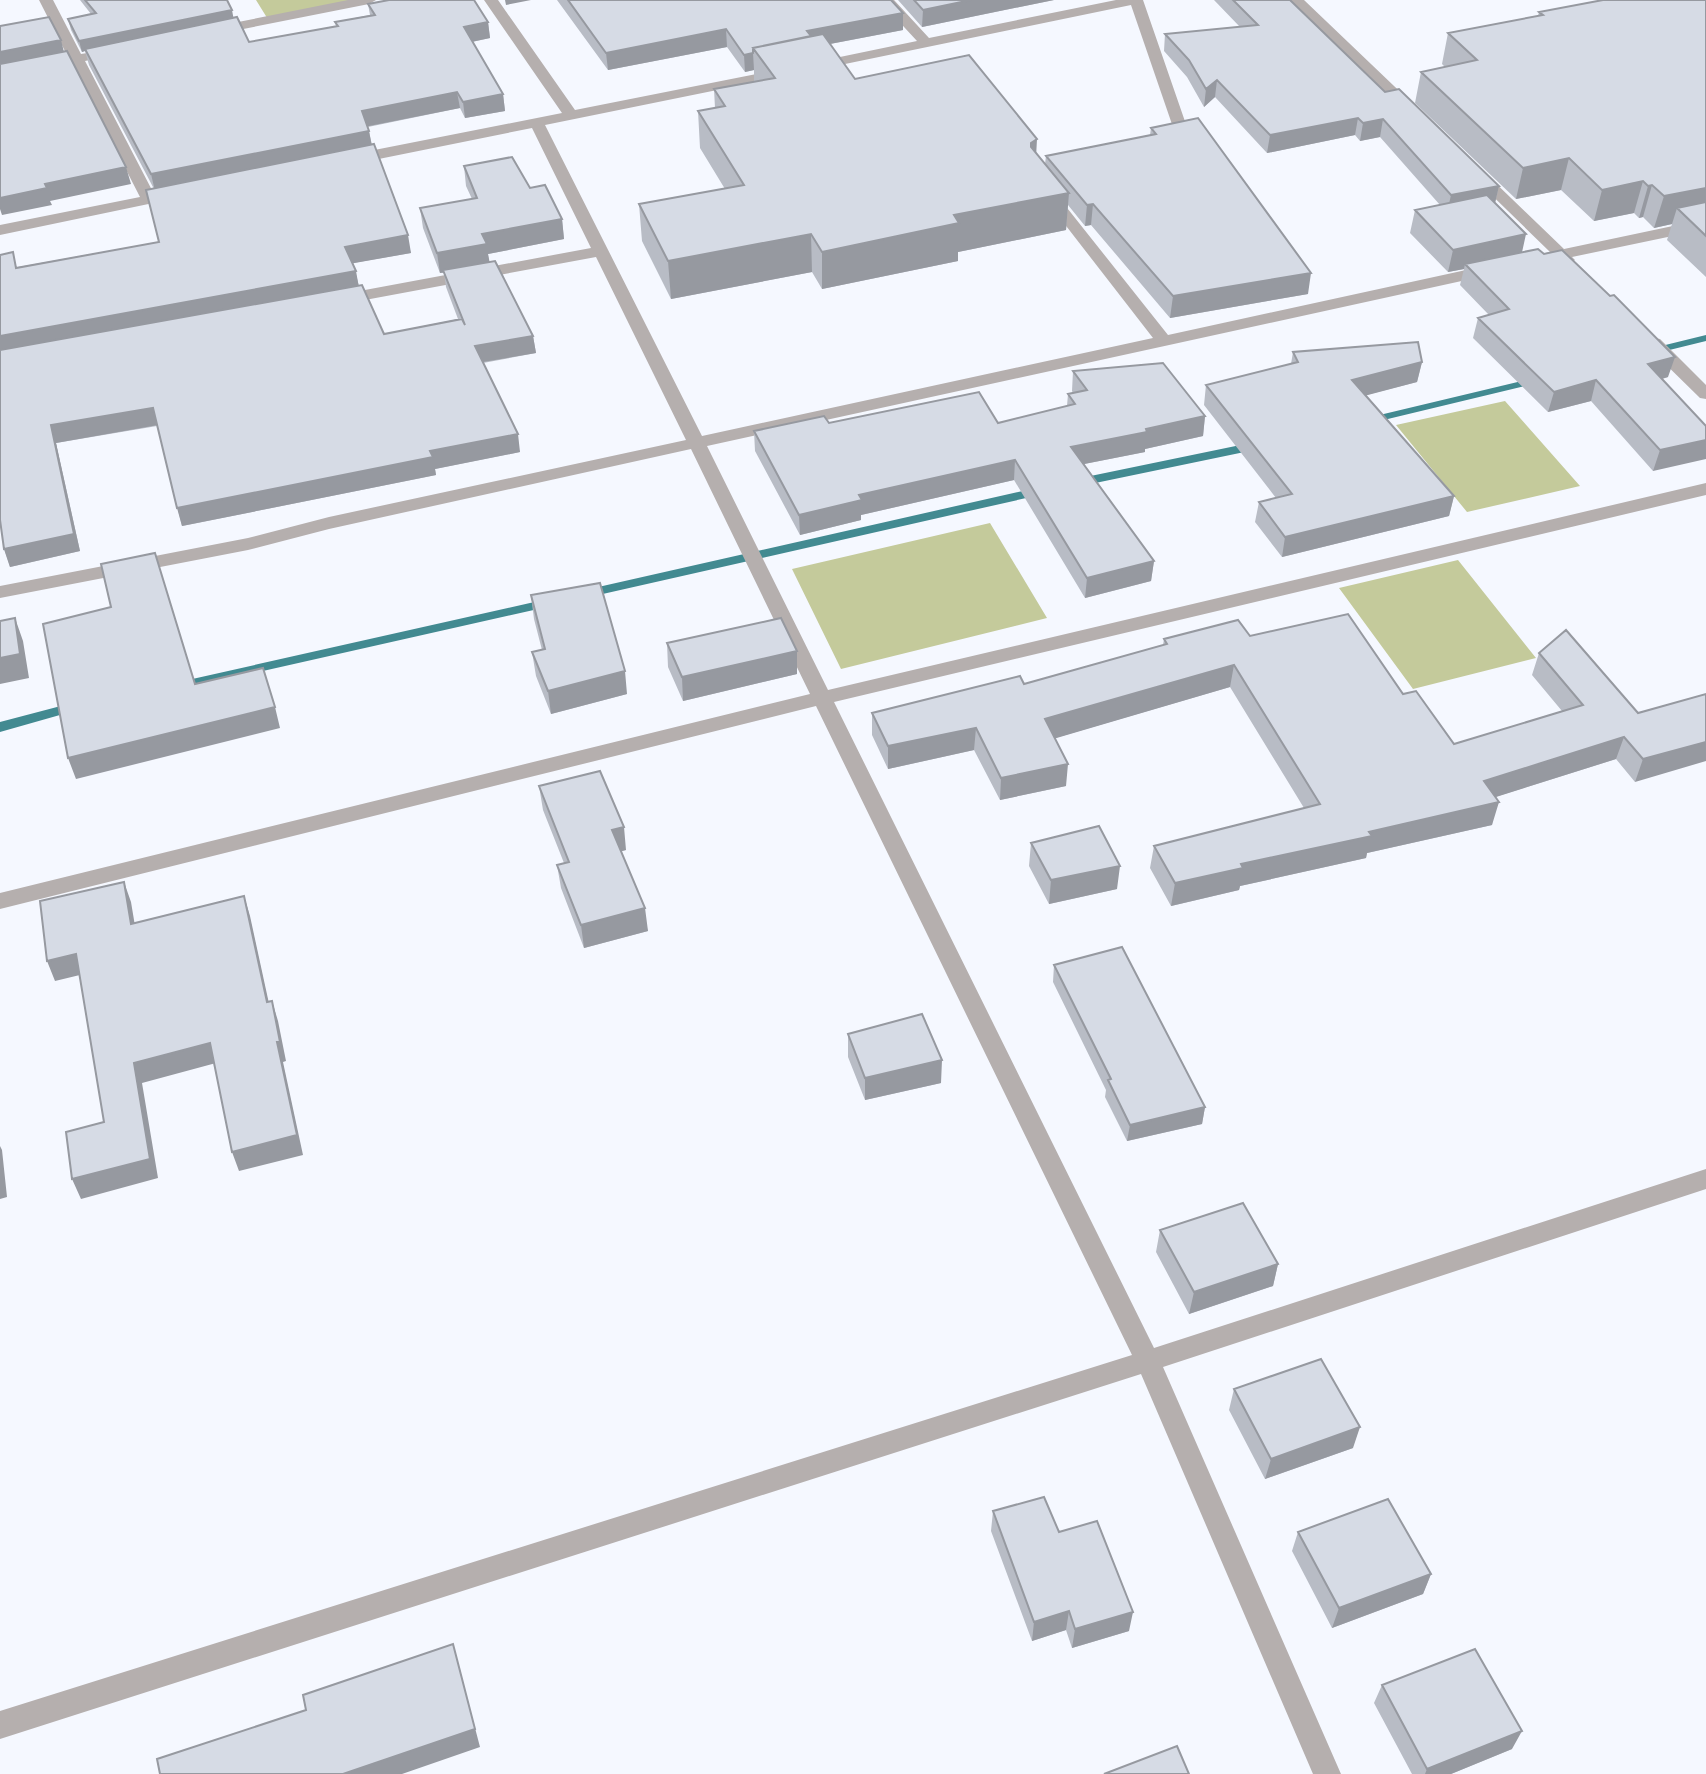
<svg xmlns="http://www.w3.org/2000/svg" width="1706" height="1774" viewBox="0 0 1706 1774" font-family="Quicksand,sans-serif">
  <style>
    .green { fill: #c4ca9b }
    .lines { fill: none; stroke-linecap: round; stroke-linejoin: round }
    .stream { fill: #428a91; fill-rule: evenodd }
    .minor { fill: #b5afae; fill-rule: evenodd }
    .wall { fill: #b8bcc5 }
    .shaded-wall { fill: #9699a0 }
    .building { fill: #d6dbe5; stroke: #9699a0; stroke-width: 2 }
  </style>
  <rect width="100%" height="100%" fill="#f5f8ff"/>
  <path class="green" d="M256,0H369L269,21Z
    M1505,401L1580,486L1467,512L1396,425Z
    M990,523L1047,618L841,669L792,569Z
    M1458,560L1536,658L1413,689L1339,588Z"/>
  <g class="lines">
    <path class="stream" d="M1706,335V341L1649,355L1643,352L1645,350Z
      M1538,377L1542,378V382L1367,424L1361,421L1367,418Z
      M1255,442L1259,443V449L1076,487L1070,483L1076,479Z
      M1040,487L1044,488V494L585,598L579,594L585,590Z
      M552,598L558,602L556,605L179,690L173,686L179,682Z
      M76,702L81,703L83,706L81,709L0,732V722Z"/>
    <path class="minor" d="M39,0H53L81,54L118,48V54L85,61L154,194L177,189L185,194L182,197L0,235V225L140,197L72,64L0,80V72L68,57Z
      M348,0H376L369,4L213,35L206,31L213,27Z
      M484,0H498L575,110L781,69L788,73L781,77L545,125L702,436L1153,338L1046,200L1043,197L1046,194H1056L1168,335L1489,265L1497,270L1489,275L707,446L828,690L1706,483V495L834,702L1154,1348L1706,1169V1189L1163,1367L1341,1774H1313L1141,1374L0,1739V1711L1132,1355L816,706L0,909V893L810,694L691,449L329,529L248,550L0,598V586L248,538L329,517L686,440L596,257L338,305L330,300L338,295L591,248L532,128L349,165L341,160L349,155L562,113Z
      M879,0H894L929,38L1116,0H1143L1189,133L1182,137L1175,133L1131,5L816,70L811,69V63L917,41Z
      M1289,0H1304L1416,107L1418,110L1416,113H1406Z
      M1477,168L1482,170L1564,249L1706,219V229L1572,257L1575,260L1567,265L1558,260L1532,262L1530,259L1532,256L1550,252L1472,176L1469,173Z
      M1654,338L1660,339L1706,385V399L1700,398L1648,347L1646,343L1648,339Z"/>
  </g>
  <path class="wall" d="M80,0H227L233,18L249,42L336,27L335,22L370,15L368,4L488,22L490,38L472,42L503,94L505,111L465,118L460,108L368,127L372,145L411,253L353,263L359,286L384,334L458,319L446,287L444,273H440L423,228L420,208L472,199L466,186L464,166L530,188L562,219L564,239L488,254L489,262L533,336L536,353L483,363L520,452L435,469L436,475L182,526L157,426L56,443L80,551L10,567L4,549L18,267L159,242L154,189L89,65L85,51L82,52L71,30L68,19L91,14Z
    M557,0H891L903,13V30L830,44L855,79L1036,153L1045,164L1046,156L1150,135L1151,128L1308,294L1170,318L1091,225L1085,226L1068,205L1066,230L958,252V261L822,289L812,272L671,299L642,241L639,204L725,189L700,148L698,111L715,108L714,89L754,82V70L745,72L727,47L608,70Z
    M898,0H1054L922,27Z
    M1214,0H1290L1385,92L1499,186L1495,203L1522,252L1668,377L1662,379L1706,426L1653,471L1591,401L1548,412L1473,338L1478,318L1489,315L1460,285L1464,269L1448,272L1410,233L1415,210L1440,205L1380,137L1360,141L1355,135L1267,153L1215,97L1204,107L1187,77L1164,51L1165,34L1240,27Z
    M1706,0V277L1667,240L1672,224L1654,228L1643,217L1639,218L1634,213L1594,221L1561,190L1516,199L1415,103L1421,72L1445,67L1442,64L1448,33L1538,16L1539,12Z
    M1293,352L1422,362L1417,382L1366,395L1454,496L1449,516L1282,557L1255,522L1259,502L1276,498L1204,405L1206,385L1291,364Z
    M1073,371L1205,416L1203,436L1145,449V452L1084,464L1154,561L1151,581L1085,598L1014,480L861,515V520L800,535L755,451L754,431L829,423H998L1067,406L1068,394L1073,393L1072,391Z
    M531,595L627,694L551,714L536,676L532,652L542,650L534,619Z
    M1250,636L1403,694L1454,744L1562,711L1532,675L1539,653L1638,713L1706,694L1635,782L1616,759L1495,797L1492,825L1367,853L1366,858L1240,886L1239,890L1171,906L1150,868L1154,846L1304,808L1230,687L1055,738L1066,786L1000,800L974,750L888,769L872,735V713L1024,684L1163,645L1164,639Z
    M667,643L797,674L683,701L668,667Z
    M539,786L626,850L621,851L648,931L584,948L561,888L557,865L564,863L543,810Z
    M1031,843L1117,889L1049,904L1029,866Z
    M1054,965L1205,1107L1202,1124L1127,1141L1105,1097L1106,1090L1053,982Z
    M848,1034L941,1083L865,1100L848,1057Z
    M1160,1230L1278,1264L1273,1286L1189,1314L1156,1252Z
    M1234,1389L1353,1448L1265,1479L1229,1410Z
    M993,1511L1059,1532L1129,1631L1072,1648L1066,1630L1032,1641L991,1531Z
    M1298,1532L1431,1574L1423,1594L1332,1628L1292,1551Z
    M1382,1685L1512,1749L1451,1774H1412L1374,1703Z"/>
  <path class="shaded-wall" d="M505,0H531L506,5Z
    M971,0H1054L922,27L923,10Z
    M232,10L234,21L85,49V51L82,52L79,41Z
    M903,13V30L814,47L807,31Z
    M488,22L490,38L466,43L464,27Z
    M726,29L727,47L608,70L606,53Z
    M61,40L65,56L0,69V52Z
    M753,53L754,70L745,72L744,55Z
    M1217,80L1215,97L1204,107L1206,89Z
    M457,92L460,108L364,127L362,111Z
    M503,94L505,111L465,118L463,102Z
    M1358,118L1355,135L1267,153L1270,135Z
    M1383,119L1380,137L1360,141L1363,123Z
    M369,131L372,147L155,191L151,174Z
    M1037,139L1035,176L1031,143Z
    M1569,158L1561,190L1516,199L1523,168Z
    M126,167L131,184L50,201L52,205L2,215L0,209V198L45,184Z
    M1643,181L1634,213L1594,221L1602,190Z
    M1652,185L1643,217L1639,218L1648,186Z
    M1499,186L1495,203L1447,213L1451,195Z
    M1706,188V217L1677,208L1672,224L1654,228L1664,196Z
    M1069,193L1066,230L958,252V261L822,289V252L954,215Z
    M1093,204L1091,225L1085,226L1087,205Z
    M562,219L564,239L488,254L490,264L440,273L437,253L482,234Z
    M811,234L812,272L671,299L668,261Z
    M1526,234L1521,257L1465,264L1464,269L1448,272L1453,250Z
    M408,235L411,253L349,264L345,247Z
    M356,271L359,288L0,354V336Z
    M1311,273L1308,294L1170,318L1173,296Z
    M533,336L536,353L477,363L475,346Z
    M1675,357L1668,377L1641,385L1648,364Z
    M1422,362L1417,382L1349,400L1352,380Z
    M1596,380L1591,401L1548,412L1554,392Z
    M153,408L158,425L56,443L80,551L10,567L4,549L51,425Z
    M1205,416L1203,436L1145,449V452L1069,467L1071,447Z
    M518,434L520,452L435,469L436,475L182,526L177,508L430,451Z
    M1706,440V459L1653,471L1660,450Z
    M1015,460L1014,480L861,515V520L800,535L799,515L859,495Z
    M1454,496L1449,516L1282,557L1285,537Z
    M1154,561L1151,581L1085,598L1087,578Z
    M15,618L23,641L29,678L0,684V658Z
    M797,651V674L683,701L682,677Z
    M1234,665L1230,687L1043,742L1045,719Z
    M625,671L627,694L551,714L548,691Z
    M275,707L280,728L76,779L68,758Z
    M976,728L974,750L888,769V746Z
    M1624,737L1616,759L1477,803L1484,781Z
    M1706,742V761L1635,782L1643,759Z
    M1068,764L1066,786L1000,800L1001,778Z
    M1499,802L1492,825L1367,853L1366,858L1240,886L1239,890L1171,906L1175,883L1241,864L1369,832Z
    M624,827L626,850L615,853L612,830Z
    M1120,866L1117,889L1049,904L1051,880Z
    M124,882L131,902L138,944L131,924Z
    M244,896L250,916L273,1022L267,1002Z
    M645,908L648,931L584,948L581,925Z
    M76,954L84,974L55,981L47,961Z
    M272,1001L278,1021L286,1061L283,1062L303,1155L239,1171L232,1152L277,1042Z
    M210,1043L216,1063L142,1083L158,1178L81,1199L72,1179L150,1159L134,1063Z
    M942,1060L941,1083L865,1100V1078Z
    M1205,1107L1202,1124L1127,1141L1130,1125Z
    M0,1146L2,1150L7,1197L0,1199Z
    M1278,1264L1273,1286L1189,1314L1194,1292Z
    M1360,1427L1353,1448L1265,1479L1271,1459Z
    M1431,1574L1423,1594L1332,1628L1339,1608Z
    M1069,1611L1066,1630L1032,1641L1034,1622Z
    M1133,1612L1129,1631L1072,1648L1075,1629Z
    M453,1644L480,1747L402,1774H343Z
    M1522,1731L1512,1749L1451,1774H1425L1427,1769Z"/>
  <path class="building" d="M85,0H227L232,10L79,41L68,19L96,13Z
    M389,0H474L488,22L464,27L503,94L463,102L457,92L362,111L369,131L151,174L85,49L237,17L249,42L338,26L335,22L375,15L368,4Z
    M568,0H891L903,13L807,31L811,36L753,48V53L744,55L726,29L606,53Z
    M914,0H971L923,10Z
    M1233,0H1290L1385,92L1399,89L1499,186L1451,195L1383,119L1363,123L1358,118L1270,135L1217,80L1206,89L1189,60L1165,34L1258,25Z
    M1603,0H1706V188L1664,196L1652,185L1648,186L1643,181L1602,190L1569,158L1523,168L1421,72L1477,60L1448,33L1543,15L1539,12Z
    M49,17L61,40L0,52V26Z
    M823,34L855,79L969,55L1037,139L1031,143V147L1069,193L954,215L959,223L822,252L811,234L668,261L639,204L744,185L698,111L725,106L714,89L775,78L753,48Z
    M67,51L126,167L45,184L47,188L0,198V64Z
    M1198,118L1311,273L1173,296L1093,204L1087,205L1046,156L1156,134L1151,128Z
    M374,144L408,235L345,247L356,271L0,336V255L13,252L16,268L159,242L146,190Z
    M512,157L530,188L545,185L562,219L482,234L487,244L437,253L420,208L477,198L464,166Z
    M1487,195L1526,234L1453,250L1415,210Z
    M1706,202V236L1677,208Z
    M1538,249L1544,254L1562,250L1610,296L1614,295L1675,357L1648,364L1706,426V440L1660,450L1596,380L1554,392L1478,318L1509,309L1465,264Z
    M495,261L533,336L475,346L518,434L430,451L433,457L177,508L153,408L51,425L74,534L4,549L0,520V350L362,285L384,334L462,319L465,325L443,270Z
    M1418,342L1422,362L1352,380L1454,496L1285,537L1259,502L1292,494L1206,385L1298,362L1293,352Z
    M1163,363L1205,416L1146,429L1147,432L1071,447L1154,561L1087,578L1015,460L859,495L862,500L799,515L754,431L824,416L829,423L979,392L998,423L1075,404L1068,394L1087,390L1073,371Z
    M155,553L195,684L263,668L275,707L68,758L43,624L111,607L101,564Z
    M600,583L625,671L548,691L532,652L545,649L531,595Z
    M1348,614L1403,694L1416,691L1454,744L1583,705L1539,653L1566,630L1638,713L1706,694V742L1643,759L1624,737L1484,781L1499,802L1369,832L1372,836L1241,864L1243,868L1175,883L1154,846L1320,804L1234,665L1045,719L1068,764L1001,778L976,728L888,746L872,713L1020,676L1024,684L1167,644L1164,639L1238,620L1250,636Z
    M15,618L20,654L0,658V621Z
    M781,618L797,651L682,677L667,643Z
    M600,771L624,827L612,830L645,908L581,925L557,865L569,862L539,786Z
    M1099,826L1120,866L1051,880L1031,843Z
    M124,882L131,924L244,896L267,1002L272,1001L280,1042H277L297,1135L232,1152L210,1043L134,1063L150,1159L72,1179L66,1132L104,1122L76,954L47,961L40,901Z
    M1122,947L1205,1107L1130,1125L1108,1080L1111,1079L1054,965Z
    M922,1014L942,1060L865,1078L848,1034Z
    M1243,1203L1278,1264L1194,1292L1160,1230Z
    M1321,1359L1360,1427L1271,1459L1234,1389Z
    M1044,1497L1059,1532L1097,1521L1133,1612L1075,1629L1069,1611L1034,1622L993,1511Z
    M1388,1499L1431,1574L1339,1608L1298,1532Z
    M453,1644L475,1729L343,1774H160L157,1759L306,1710L303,1695Z
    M1475,1649L1522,1731L1427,1769L1382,1685Z
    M1177,1746L1189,1774H1104Z"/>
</svg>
